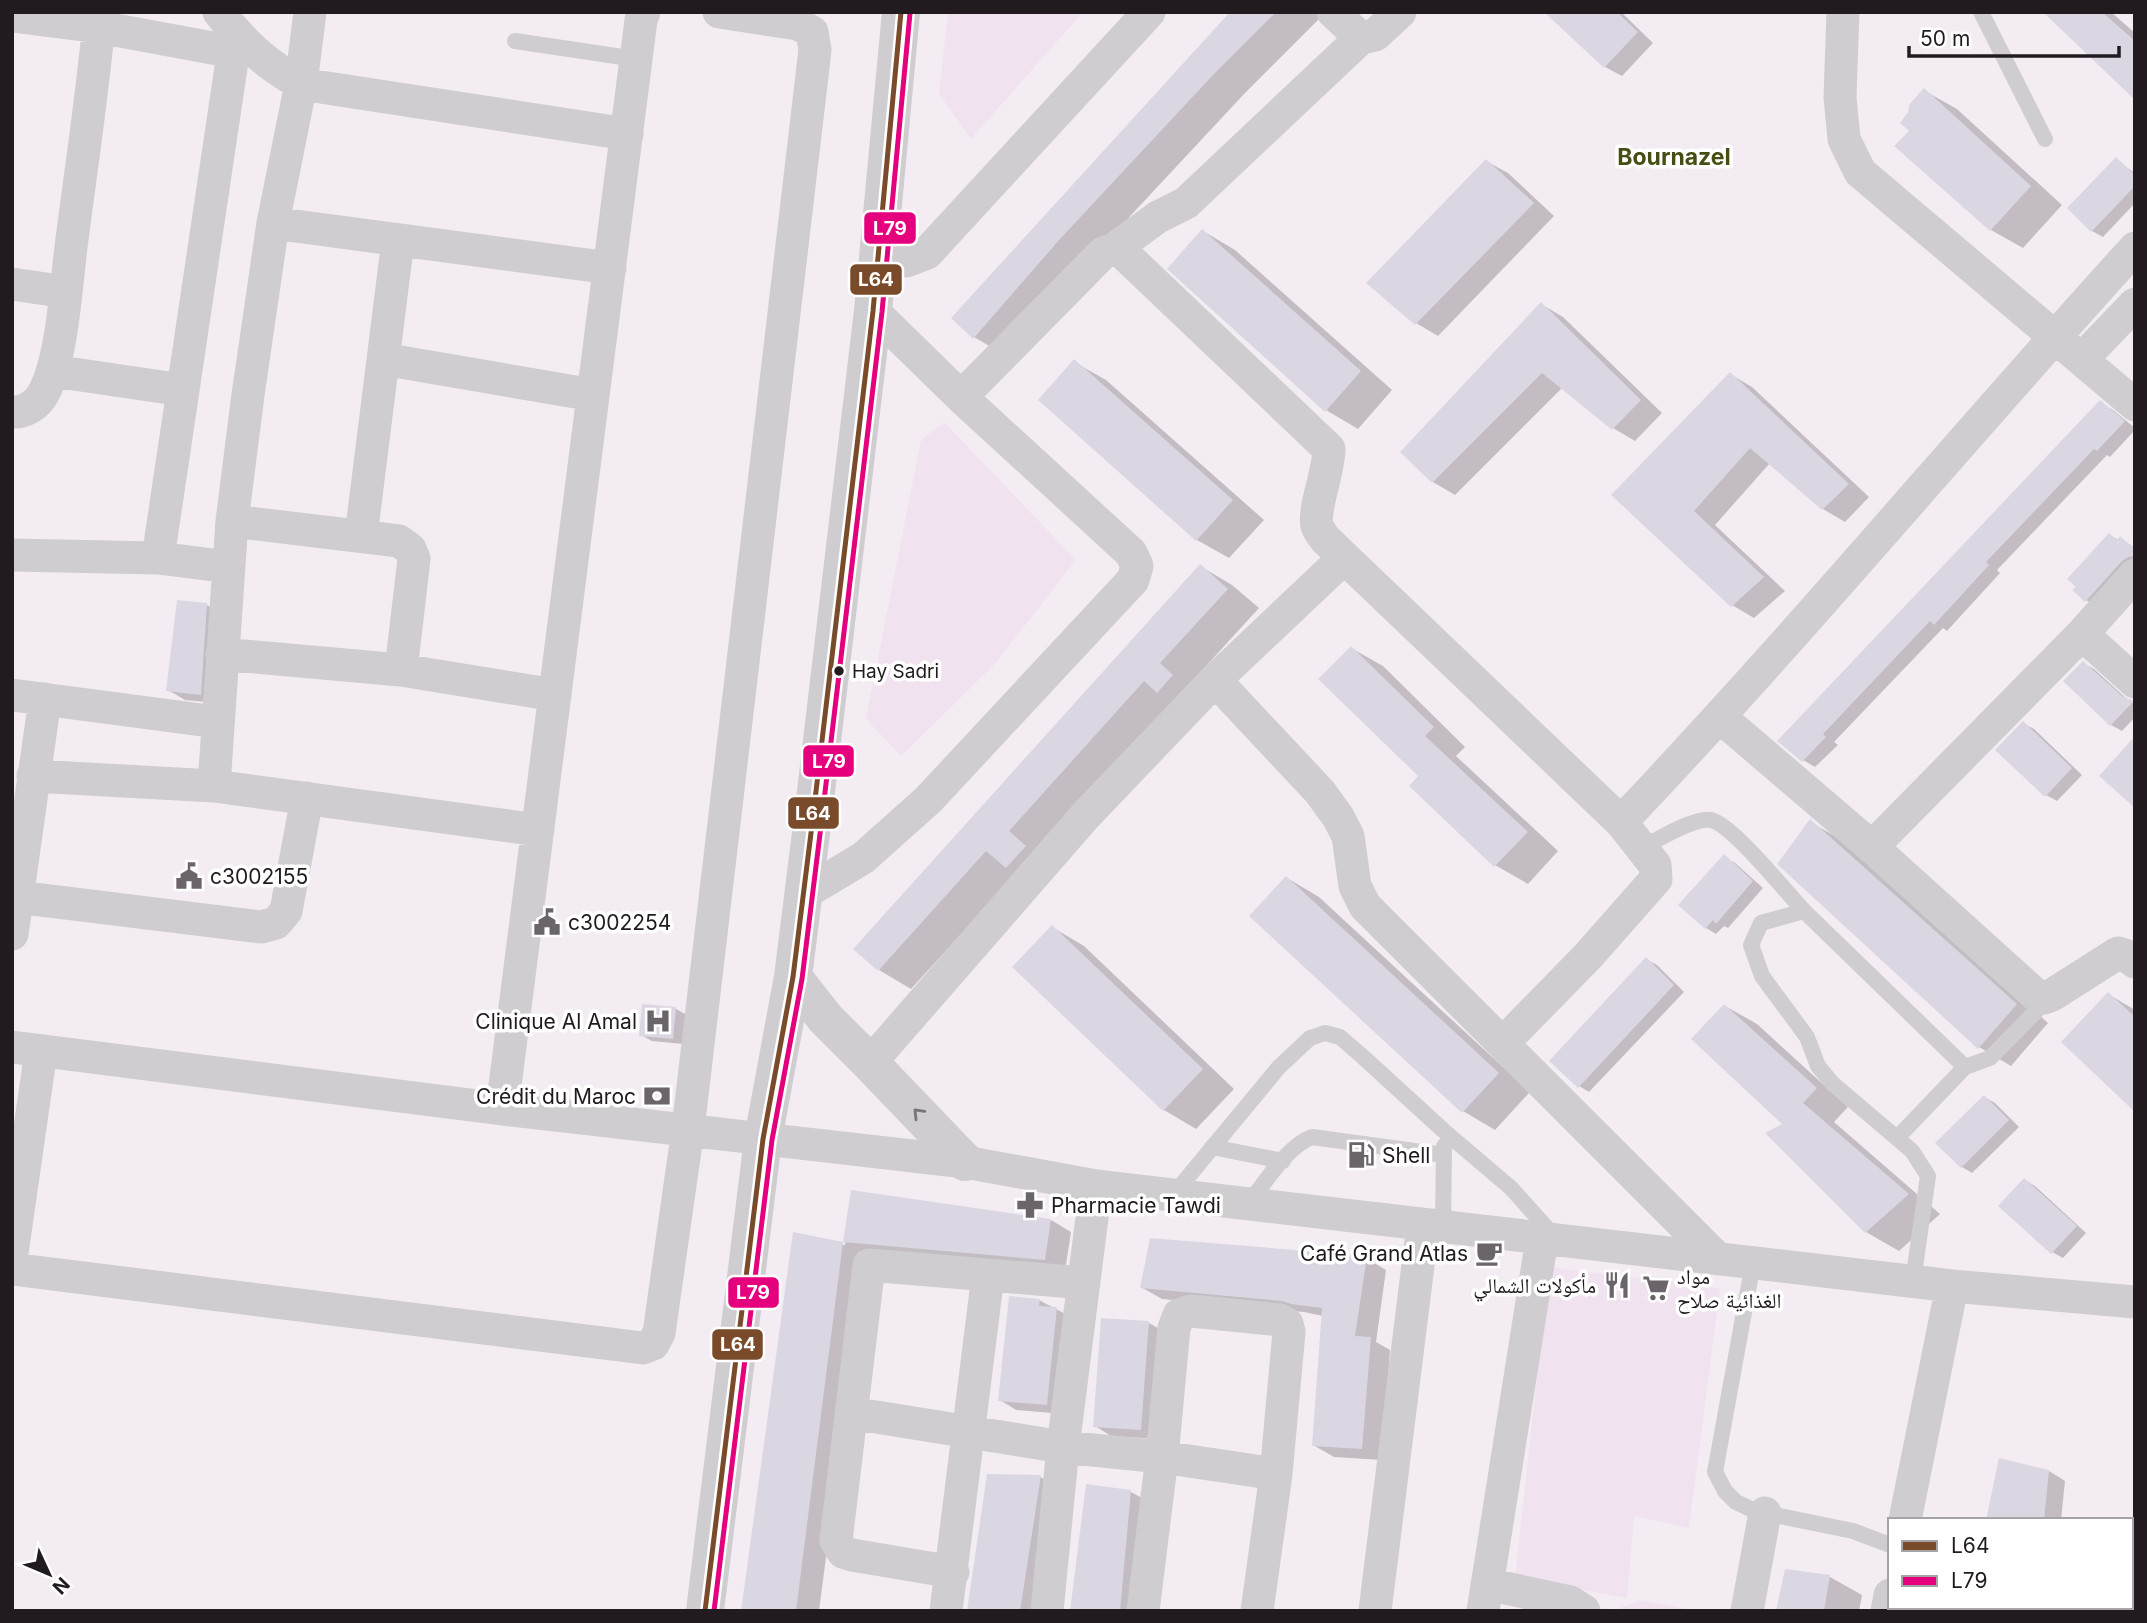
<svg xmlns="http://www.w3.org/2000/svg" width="2147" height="1623" viewBox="0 0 2147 1623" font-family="Inter,'Noto Naskh Arabic',sans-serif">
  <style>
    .built { fill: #f1e2f0 }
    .shadow { fill: #0003 }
    .building { fill: #dbd7e2 }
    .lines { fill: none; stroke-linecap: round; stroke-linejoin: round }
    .service { stroke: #cfcdcf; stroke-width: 16 }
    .minor { stroke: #cfcdcf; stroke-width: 33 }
    .tertiary { stroke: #cfcdcf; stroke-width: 38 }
    .bus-1-casing { stroke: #fff; stroke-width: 10 }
    .bus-2-casing { stroke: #fff; stroke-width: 10 }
    .bus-1 { stroke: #7a4b2a; stroke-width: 5 }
    .bus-2 { stroke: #e5007d; stroke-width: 5 }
    .oneway { stroke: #787478 }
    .bus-dot { fill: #211b20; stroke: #fff; stroke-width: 2.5 }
    .labels { text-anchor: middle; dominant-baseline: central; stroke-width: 7; stroke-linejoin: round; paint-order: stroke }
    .bus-label { font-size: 19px; fill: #211b20; stroke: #fff; text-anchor: start }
    .poi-label { font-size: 21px; fill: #211b20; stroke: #fff; text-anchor: start }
    .neighbourhood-label { font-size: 23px; font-weight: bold; fill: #484e13; stroke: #fff }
    .line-badge { stroke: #fff; stroke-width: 2.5 }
    .badge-label { font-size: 19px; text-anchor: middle; font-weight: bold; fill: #fff }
  </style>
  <rect width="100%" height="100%" fill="#f4ecf3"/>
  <path class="built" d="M948,12H1083L971,139L939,94Z
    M944,422L1076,560L993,666L901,756L866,719L921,440Z
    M1549,1267L1720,1288L1689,1528L1634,1516L1627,1598L1515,1578Z
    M1641,1600L1695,1611H1612Z"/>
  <path class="shadow" d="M1233,12H1326L1245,93L1092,257L1006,356L974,337Z
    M1546,12H1621L1653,43L1622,76L1605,67Z
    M2046,12H2111L2135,33V98Z
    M1925,91L1957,109L2062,205L2023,248L1991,230L1897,146L1912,131Z
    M2116,160L2135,173V203L2103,237L2092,231Z
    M1486,161L1508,173L1554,216L1438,336L1416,323Z
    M1203,231L1235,250L1392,390L1358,429L1326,410Z
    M1541,304L1563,317L1662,413L1635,441L1613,428L1562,388L1455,495L1433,482L1403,452Z
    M1074,362L1106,380L1264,520L1229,558L1197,540L1040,400Z
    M1730,374L1752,387L1869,497L1845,522L1823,509L1770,463L1715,525L1785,591L1754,618L1732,605L1614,495Z
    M2100,403L2113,410L2135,428V430L2110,457L2107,455L1997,570L2000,573L1947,631L1943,628L1834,742L1838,745L1815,767L1803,760L1780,740Z
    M2109,535L2119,540L2120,538L2135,548V566L2097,606L2086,600Z
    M1200,566L1232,585L1259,608L911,989L879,970Z
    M207,605L223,615L217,703L185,700L168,690Z
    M1351,648L1383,666L1465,747L1456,756L1558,851L1528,884L1495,865L1420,776Z
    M2083,663L2094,669L2128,700L2135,703V717L2122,731L2111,725L2065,681Z
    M2023,723L2034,729L2082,775L2057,801L2046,795Z
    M1810,822L1842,840L2048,1023L2011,1066L1979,1047Z
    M1724,857L1735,863L1763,888L1728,928L1724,926L1716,934L1706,928Z
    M1287,878L1319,897L1530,1092L1495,1130L1463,1111Z
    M1052,927L1084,946L1234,1089L1196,1129L1164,1110L1014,967Z
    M1646,959L1657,965L1684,992L1589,1092L1579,1086Z
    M2108,994L2135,1010V1109Z
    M644,1006L676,1009L687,1015L683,1044L652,1041L641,1035Z
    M1725,1006L1757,1024L1848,1107L1834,1122L1940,1214L1899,1251L1866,1232L1767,1134L1785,1124Z
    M1984,1097L1995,1103L2019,1127L1972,1173L1962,1167Z
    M2025,1180L2035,1186L2086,1233L2063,1258L2052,1252Z
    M853,1192L1051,1220L1071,1232L1065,1271L857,1252L865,1257L819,1611H743L794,1234L845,1245Z
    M1366,1258L1386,1270L1376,1342L1390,1350L1382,1460L1334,1457L1313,1445L1323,1316L1304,1312L1162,1299L1141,1287Z
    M1039,1300L1073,1318L1064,1414L1016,1410L1000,1400Z
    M1149,1323L1165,1332L1157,1439L1111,1436L1095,1426Z
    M2049,1471L2065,1481L2061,1520H1989Z
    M1040,1477L1057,1486L1038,1611H968Z
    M1088,1486L1131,1492L1153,1504L1143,1611H1071Z
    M1830,1577L1862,1595L1859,1611H1778Z
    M1972,1607H2031L2048,1611H1971Z"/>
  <path class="building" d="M1230,12H1276L1213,75L1060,239L973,339L951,318Z
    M1544,12H1617L1638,32L1604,68Z
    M2043,12H2102L2135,41V100Z
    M1924,88L2031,186L1990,231L1894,146L1909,131L1900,123L1908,112L1909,105Z
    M2116,157L2135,175V186L2091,232L2067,208Z
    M1486,159L1534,203L1415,325L1366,283Z
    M1202,229L1361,371L1325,412L1167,269Z
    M1541,302L1641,400L1612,430L1542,373L1432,483L1400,452Z
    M1074,359L1233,500L1196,541L1038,400Z
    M1730,372L1849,484L1822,510L1750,448L1694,511L1764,577L1731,607L1611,495Z
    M2100,400L2125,421L2097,451L2094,449L1986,562L1989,565L1934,625L1930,621L1823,734L1826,737L1802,762L1777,741Z
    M2109,533L2117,540L2120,536L2135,549V556L2128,557L2121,562L2085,602L2072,590L2076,587L2067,579Z
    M1200,564L1228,589L1160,663L1173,675L1157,693L1144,681L1009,831L1026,846L1006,868L986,851L878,971L853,949Z
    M177,600L207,603L201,695L166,691Z
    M1351,646L1434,727L1425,736L1528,832L1494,867L1409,786L1418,776L1318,679Z
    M2083,661L2122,696L2134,701L2110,726L2063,681Z
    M2023,721L2072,768L2045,797L1995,750Z
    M2135,736V808L2099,776Z
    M1810,819L2017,1004L1978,1049L1777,864Z
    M1724,854L1753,881L1716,924L1713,920L1705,929L1678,905Z
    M1286,876L1499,1073L1462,1113L1249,916Z
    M1052,925L1203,1069L1163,1111L1012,967Z
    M1646,957L1674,985L1578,1088L1549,1061Z
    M2108,992L2135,1017V1112L2061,1042Z
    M642,1004L676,1007L673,1039L639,1036Z
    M1724,1004L1817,1088L1803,1103L1909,1194L1865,1233L1765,1133L1782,1124L1691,1039Z
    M1984,1095L2009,1120L1961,1168L1935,1143Z
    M2024,1178L2077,1226L2051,1254L1998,1206Z
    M851,1190L1051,1219L1045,1260L843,1242Z
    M793,1232L843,1242L796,1611H741Z
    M1150,1238L1367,1256L1355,1336L1371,1337L1362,1449L1312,1446L1322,1308L1291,1304L1282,1301L1140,1288Z
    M1009,1296L1040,1299L1039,1306L1057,1307L1047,1405L998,1401Z
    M1101,1318L1149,1321L1141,1430L1093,1427Z
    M1999,1458L2049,1470L2044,1520H1986Z
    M987,1474L1041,1475L1020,1611H967Z
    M1086,1484L1131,1490L1120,1611H1070Z
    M1785,1569L1830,1575L1824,1611H1776Z"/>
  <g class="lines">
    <path class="service" d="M1981,12L2045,139
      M515,41L636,59
      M1641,848C1658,840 1694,817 1711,820C1733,825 1786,892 1804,911L1761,923L1751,945L1762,976L1807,1037L1818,1066L1832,1083L1912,1151L1928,1176L1913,1281
      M1804,911L1965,1067L1897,1138
      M1965,1067L1990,1058L2048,999
      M1212,1147L1283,1161
      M1173,1195L1279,1067L1310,1038L1325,1033L1340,1037L1362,1056L1444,1131L1511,1188L1554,1236
      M1248,1204C1265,1183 1287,1146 1312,1137L1444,1155
      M1443,1227L1444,1146
      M1753,1263L1715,1472L1725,1491L1736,1502L1755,1511L1853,1531L1890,1545"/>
    <path class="minor" d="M219,12C245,45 265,63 301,84L627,134
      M1333,12L1361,38L1375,35L1400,12
      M1843,12L1840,97L1844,139L1860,172L2135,405
      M12,16L99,27L234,52
      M273,223L610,268
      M1114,249L1123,253L1329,449C1329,471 1313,509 1317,526C1319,531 1323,536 1326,540L1621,822L1655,865L1656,879L1588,956L1503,1043
      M878,260L906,261L927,253L1149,12
      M12,284L66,292
      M383,359L593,395
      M2082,359L2135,304
      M53,371L183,390
      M961,397L1103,253L1114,249L1158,217L1186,203L1361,38
      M12,412C24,413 37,405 43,394C62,361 66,287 71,247C81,169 93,91 100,12
      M232,521L399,541L410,549L414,559L401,670
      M361,536L398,240
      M12,555L158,558L229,567
      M158,558L236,34
      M2082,634L2135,682
      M222,654L401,670L555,695
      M1215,680L1320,792L1338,817L1348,836L1355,886L1365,906L1718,1259
      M12,695L217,722
      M1720,717L1872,847L2037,996L2044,998L2052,995L2118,953L2127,956L2135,962
      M33,776L214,786L538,830
      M214,786L232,521L248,395L273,223L301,84L310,12
      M1621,822C1798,636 1962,438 2135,248
      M1872,847L2082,634L2135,575
      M803,894L863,858L928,800L1133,580L1137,566L1131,553L961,397L873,311
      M17,897L261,927L276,923L286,911L307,798
      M12,934L45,699
      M12,1047L502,1109L965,1162L1096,1186L1952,1286L2135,1302
      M870,1063L1086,815L1215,680L1344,558
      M502,1109L636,59L641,20L644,12
      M12,1253L41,1051
      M12,1269L643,1348L653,1344L659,1333L688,1129L815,50L812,32L798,24L719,12
      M851,1413L1063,1447L1162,1457L1276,1474
      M1905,1520L1952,1286
      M953,1572L852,1555L843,1552L836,1541L869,1265L1084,1283
      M1487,1584L1570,1602L1584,1611
      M946,1611L988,1275
      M1047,1611L1063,1447L1096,1186
      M1143,1611L1162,1457L1174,1328L1179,1315L1191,1311L1280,1320L1287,1324L1289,1332L1276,1474L1257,1611
      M1375,1611L1423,1225
      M1483,1611L1542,1239
      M1747,1611L1765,1513
      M1887,1611L1890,1595"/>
    <path class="tertiary" d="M793,977L825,1018L870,1063L965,1162
      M705,1611L763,1139L793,977L812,825L873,311L901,12"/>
    <defs>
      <path id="bus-1" d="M705,1611L763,1139L793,977L812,825L873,311L901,12"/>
      <path id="bus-2" d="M714,1611L772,1140L802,979L821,826L882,312L910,13"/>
    </defs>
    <use href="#bus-1" class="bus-1-casing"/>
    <use href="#bus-2" class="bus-2-casing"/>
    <use href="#bus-1" class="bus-1"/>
    <use href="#bus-2" class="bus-2"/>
  </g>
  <defs><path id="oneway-chevron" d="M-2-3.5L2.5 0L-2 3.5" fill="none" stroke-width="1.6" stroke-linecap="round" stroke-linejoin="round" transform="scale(1.75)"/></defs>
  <use class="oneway" href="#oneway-chevron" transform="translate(918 1113) rotate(-134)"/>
  <defs>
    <symbol id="civic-bare" viewBox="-9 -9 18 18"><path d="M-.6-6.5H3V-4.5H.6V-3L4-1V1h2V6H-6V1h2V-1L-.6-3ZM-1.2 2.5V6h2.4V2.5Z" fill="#6b646a" stroke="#fff" stroke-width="2.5" paint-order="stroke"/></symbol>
    <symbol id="hospital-bare" viewBox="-9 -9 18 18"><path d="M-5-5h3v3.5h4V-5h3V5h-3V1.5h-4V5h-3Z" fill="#6b646a" stroke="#fff" stroke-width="2.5" paint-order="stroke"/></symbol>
    <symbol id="bank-bare" viewBox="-9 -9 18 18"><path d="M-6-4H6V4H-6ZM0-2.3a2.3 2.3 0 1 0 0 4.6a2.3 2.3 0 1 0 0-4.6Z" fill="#6b646a" stroke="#fff" stroke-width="2.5" paint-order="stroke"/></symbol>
    <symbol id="fuel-bare" viewBox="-9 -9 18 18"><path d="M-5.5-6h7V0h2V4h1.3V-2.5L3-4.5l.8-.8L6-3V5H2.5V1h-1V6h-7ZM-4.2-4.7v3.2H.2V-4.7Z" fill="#6b646a" stroke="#fff" stroke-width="2.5" paint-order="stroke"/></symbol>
    <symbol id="pharmacy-bare" viewBox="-9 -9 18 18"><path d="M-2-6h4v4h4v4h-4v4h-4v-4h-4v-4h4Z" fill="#6b646a" stroke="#fff" stroke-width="2.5" paint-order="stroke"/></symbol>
    <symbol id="cafe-bare" viewBox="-9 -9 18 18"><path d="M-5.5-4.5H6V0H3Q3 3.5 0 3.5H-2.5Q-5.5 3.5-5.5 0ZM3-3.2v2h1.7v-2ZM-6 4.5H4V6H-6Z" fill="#6b646a" stroke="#fff" stroke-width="2.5" paint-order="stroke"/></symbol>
    <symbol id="restaurant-bare" viewBox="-9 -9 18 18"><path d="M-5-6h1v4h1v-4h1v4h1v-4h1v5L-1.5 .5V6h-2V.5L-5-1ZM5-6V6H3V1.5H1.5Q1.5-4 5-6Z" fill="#6b646a" stroke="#fff" stroke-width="2.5" paint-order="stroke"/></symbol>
    <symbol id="supermarket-bare" viewBox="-9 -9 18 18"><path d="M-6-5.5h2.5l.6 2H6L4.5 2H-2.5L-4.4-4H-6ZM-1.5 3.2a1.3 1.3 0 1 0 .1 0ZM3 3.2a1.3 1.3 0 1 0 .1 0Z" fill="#6b646a" stroke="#fff" stroke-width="2.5" paint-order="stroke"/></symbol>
  </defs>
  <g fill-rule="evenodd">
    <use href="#civic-bare" x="170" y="857" width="38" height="38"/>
    <use href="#civic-bare" x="528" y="903" width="38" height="38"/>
    <use href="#hospital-bare" x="639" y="1002" width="38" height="38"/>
    <use href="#bank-bare" x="638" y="1077" width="38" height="38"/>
    <use href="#fuel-bare" x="1342" y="1136" width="38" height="38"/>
    <use href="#pharmacy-bare" x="1011" y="1186" width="38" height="38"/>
    <use href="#cafe-bare" x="1470" y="1234" width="38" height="38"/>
    <use href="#restaurant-bare" x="1598" y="1266" width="38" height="38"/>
    <use href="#supermarket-bare" x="1637" y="1269" width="38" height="38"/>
  </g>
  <circle class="bus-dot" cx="839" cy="671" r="6"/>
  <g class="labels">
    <g class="bus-label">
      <text x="852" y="671">Hay Sadri</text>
    </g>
    <g class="poi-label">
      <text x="210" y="876">c3002155</text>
      <text x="568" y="922">c3002254</text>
      <text x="637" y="1021" text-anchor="end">Clinique Al Amal</text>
      <text x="636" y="1096" text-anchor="end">Crédit du Maroc</text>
      <text x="1382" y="1155">Shell</text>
      <text x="1051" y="1205">Pharmacie Tawdi</text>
      <text x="1468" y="1253" text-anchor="end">Café Grand Atlas</text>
      <text x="1677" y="1276">مواد<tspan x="1677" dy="24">الغذائية صلاح</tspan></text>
      <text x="1596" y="1285" text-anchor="end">مأكولات الشمالي</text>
    </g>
    <g class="neighbourhood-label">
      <text x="1674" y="157">Bournazel</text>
    </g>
  </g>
  <g class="line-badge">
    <rect x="863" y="211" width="54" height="34" rx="7" fill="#e5007d"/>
    <rect x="849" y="263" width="54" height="33" rx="7" fill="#7a4b2a"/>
    <rect x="802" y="744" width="53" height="34" rx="7" fill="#e5007d"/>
    <rect x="787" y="796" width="53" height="34" rx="7" fill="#7a4b2a"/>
    <rect x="727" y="1276" width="53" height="33" rx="7" fill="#e5007d"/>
    <rect x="711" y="1328" width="53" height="33" rx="7" fill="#7a4b2a"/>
  </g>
  <g class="badge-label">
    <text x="890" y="235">L79</text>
    <text x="876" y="286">L64</text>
    <text x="829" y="768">L79</text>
    <text x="813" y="820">L64</text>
    <text x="753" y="1299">L79</text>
    <text x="738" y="1351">L64</text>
  </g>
  <rect width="2147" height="1623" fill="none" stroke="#211b20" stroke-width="28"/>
  <rect x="1888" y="1518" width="245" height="91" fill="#ffffff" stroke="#a6a4a6" stroke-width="2"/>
  <rect x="1902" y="1541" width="35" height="10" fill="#7a4b2a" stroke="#a6a4a6" stroke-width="2"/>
  <text x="1951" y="1553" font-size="21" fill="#211b20">L64</text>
  <rect x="1902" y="1576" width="35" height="10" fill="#e5007d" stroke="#a6a4a6" stroke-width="2"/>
  <text x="1951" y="1588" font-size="21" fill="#211b20">L79</text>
  <g transform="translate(49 1574) rotate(134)" stroke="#ffffff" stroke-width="5" paint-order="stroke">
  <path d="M0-5L12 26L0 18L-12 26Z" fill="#211b20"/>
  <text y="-10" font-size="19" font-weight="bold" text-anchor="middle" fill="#211b20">N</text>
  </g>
  <path d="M1909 46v10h210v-10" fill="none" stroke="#211b20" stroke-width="3.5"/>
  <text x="1920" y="46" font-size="21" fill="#211b20" stroke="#ffffff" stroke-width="5" paint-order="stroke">50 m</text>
</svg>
